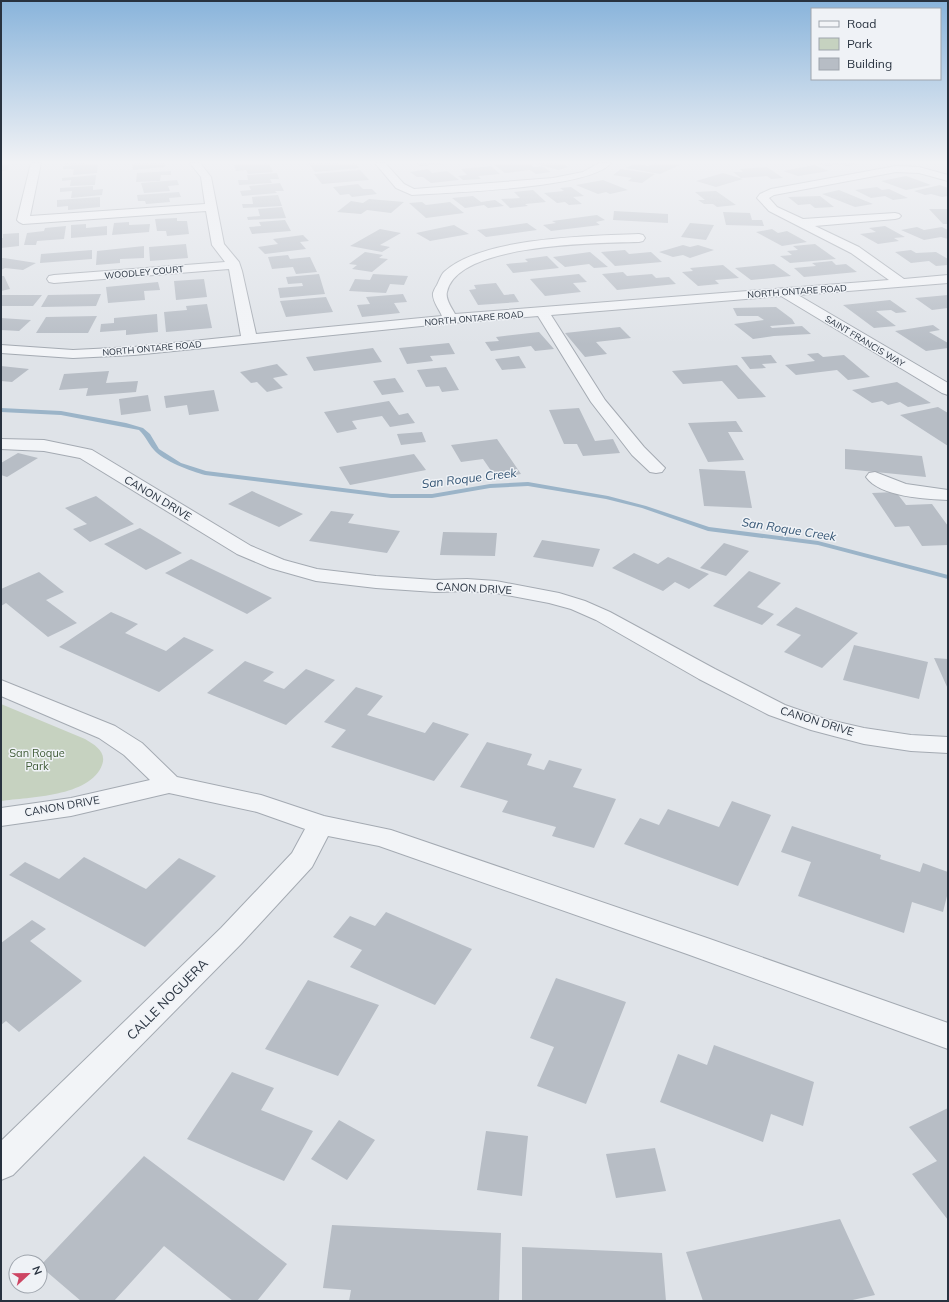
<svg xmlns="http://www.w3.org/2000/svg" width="949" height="1302" viewBox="0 0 949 1302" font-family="Mulish,sans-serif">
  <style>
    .green { fill: #c6d2c0 }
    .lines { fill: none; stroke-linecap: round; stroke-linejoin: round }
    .stream { fill: #9bb4c8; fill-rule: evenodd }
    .building { fill: #b7bdc5 }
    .minor-casing { stroke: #a4aab2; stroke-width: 2 }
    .minor { fill: #f2f4f7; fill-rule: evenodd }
    .labels { text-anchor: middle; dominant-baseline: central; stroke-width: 3; stroke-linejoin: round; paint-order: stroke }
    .far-street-label { font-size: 9px; fill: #28323f; stroke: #eff2f6 }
    .street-label { font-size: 11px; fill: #28323f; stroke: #eff2f6 }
    .park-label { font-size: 11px; fill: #3f5b36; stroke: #eff2f6 }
    .water-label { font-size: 12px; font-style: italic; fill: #335473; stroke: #eff2f6 }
    .near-street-label { font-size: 13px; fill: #28323f; stroke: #eff2f6 }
  </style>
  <rect width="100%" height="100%" fill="#dfe3e8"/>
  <path class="green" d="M1,704L85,739C95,745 107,752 102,765C90,797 29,797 1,801Z"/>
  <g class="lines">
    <path class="stream" d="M1,408L61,411L126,423L143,428L150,434L159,449L181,463L206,471L391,494H432L490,484L528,482L608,496L646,506L709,527L818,541L948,575V579L818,545L708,531L642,508L606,499L528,486L490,488L432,498H391L205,475C191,471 163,461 154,450C148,443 146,437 139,430L61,415L1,412Z"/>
  </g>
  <path class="building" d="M64,163H84V164L63,165Z
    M132,163H164L165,167L133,170Z
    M269,163L273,172L248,174L246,170L236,171L234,165Z
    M308,163H338L339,164L355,163L359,168L315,172Z
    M416,163H441L442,164L420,166Z
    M513,163L530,164L534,167L542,166L551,172L536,174L530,170L505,173L494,165Z
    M533,163H557L569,167L558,170Z
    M656,163L680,165L660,174L626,168L634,164L649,166Z
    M817,163H856L860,164L846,166L840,164L826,166Z
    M98,164L97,173L73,175L74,169H63V166Z
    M1,165H9L8,170L1,171Z
    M814,165L829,171L798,176L783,171Z
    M491,166L500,174L478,176L481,179L463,180L458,176L467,175L461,169Z
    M767,167L783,178L771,179L767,176L741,178L733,172H743L740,169Z
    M428,169L432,173L447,171L459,180L431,183L423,177H417L410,172Z
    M621,169L655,174L642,183L628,181L632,178L613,175Z
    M360,170L369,180L322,184L314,174Z
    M171,171V175H161L160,181L136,182L137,173Z
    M277,173L279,179H270L272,183L239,185L238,180H248L247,175Z
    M723,173L743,179L716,187L696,181Z
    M96,175L95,185L70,186L71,180L62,181V178Z
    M906,176L912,178L931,185L906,190L881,181Z
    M177,180L179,185L168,186L170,191L144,193L141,183Z
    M603,180L628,190L610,194L606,192L598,194L576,185Z
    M280,183L284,191H275L277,193L242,196L240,191L251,190L249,186Z
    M358,184L363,189H372L377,194L352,197L349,194L340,195L333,187Z
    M940,185L948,188V196L942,197L931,194L925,195L914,191Z
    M93,186V190L103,189L102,195L71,198L72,191L60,192V188Z
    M571,187L584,196L573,197L582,204L569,205L565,202L557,203L544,193L564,191L560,188Z
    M877,187L882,190L889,189L908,198L893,200L885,196L871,198L855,190Z
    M533,190L546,202L525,204L528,206L510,208L501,199L520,198L514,192Z
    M839,190L873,204L855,207L822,194Z
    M716,191L736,205L717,207L713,204H704L698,200H705L695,192Z
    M179,192L181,197L169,198L170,202L146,204L145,201H138L137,195Z
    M278,195L282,206L243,208L242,204H253L252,197Z
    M473,196L481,202L495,200L504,206L488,208L484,205L465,208L452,198Z
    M820,196L834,207L815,208L810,204L798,205L788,197Z
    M100,197V207L68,210V206L57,207V200Z
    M369,199L404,202L391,213L367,210L361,214L337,212L351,201L363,203Z
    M422,202L426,205L450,202L464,213L426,218L409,203Z
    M282,207L286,218L248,220L247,217L260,216L258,209Z
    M929,209H948V224H943Z
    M614,211L668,214V223L613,220Z
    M723,212L750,213L752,220H762L764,226L726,225Z
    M597,215L605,220L596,222L600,225L551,231L543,225L556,223L552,221Z
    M177,218V221H187L189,234L167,236L166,231H157L155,219Z
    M285,220L291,231L252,234L249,227L261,226L259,222Z
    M129,222V225L150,224L149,232L112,235L114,223Z
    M527,223L537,230L486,237L477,230Z
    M690,223L714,225L706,240L681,237Z
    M86,224V228L107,226V235L71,238V225Z
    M454,225L469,234L430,241L416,233Z
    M66,226L64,239L37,241L36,245H24L27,233L44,231L45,228Z
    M885,226L905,237L894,238L899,241L878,244L860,234L876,232L869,228Z
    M917,227L924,230L942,227L948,230V239L941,237L924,240L901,230Z
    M380,229L401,233L380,245L390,247L382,252L350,246Z
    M772,229L778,233L787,231L807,242L782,246L756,232Z
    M19,233V246L1,248V238H3V234Z
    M303,235L309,241L300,242L306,249L265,254L258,247L278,244L273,239Z
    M186,244L188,258L150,261L149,247Z
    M815,244L836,259L790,263L780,256L792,255L787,251L798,250L793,246Z
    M683,245L690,247L698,245L714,250L690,258L683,255L673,257L659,252Z
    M144,246V258L120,259V263L96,265L97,251Z
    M92,250V259L40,263L41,254Z
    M625,250L629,254L651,252L662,262L615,266L601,252Z
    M911,250L916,253L936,252L948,259V265L936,266L929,261L911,263L895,252Z
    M365,252L383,255L379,258L388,259L372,272L352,269L357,265L349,264Z
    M590,252L608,267L594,268L589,264L565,267L553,257Z
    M288,255L290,259L310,257L317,272L296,274L293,267L272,269L268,257Z
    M547,256L559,268L513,273L506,264L528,262L525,259Z
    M1,258H4L36,263L23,270L5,268L1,270Z
    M832,261L836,265L846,264L857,272L804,277L794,268L816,266L812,263Z
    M774,264L791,276L751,280L735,268Z
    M723,265L739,278L715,280L719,284L698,286L682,272L693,271L690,268Z
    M623,272L627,276L652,274L656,278L669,277L676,284L617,290L602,274Z
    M319,274L325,294L280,298L278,288L303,286L302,283L288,284L286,277Z
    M373,274L408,276L404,285L390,284L386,293L349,291L355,279L370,280Z
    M579,274L587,282L573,283L581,292L545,296L530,279Z
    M1,276H4L10,289L1,291Z
    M204,279L207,297L176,300L174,281Z
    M158,282L160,290L144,291L145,300L108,303L106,287Z
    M496,283L504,295L514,294L519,302L478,305L469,290L476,289L474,285Z
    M101,294L96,306L41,307L48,295Z
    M403,294L407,302L394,303L400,313L362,317L357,305L370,304L366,297Z
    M1,295H42L33,306H1Z
    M948,295V308L932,310L915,298Z
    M326,297L333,312L286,317L280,301Z
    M890,300L907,312L896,313L891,310L876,311L896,326L874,328L843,305Z
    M207,304L212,328L166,332L164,312L187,310L186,306Z
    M776,307L792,319L795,324L770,326L772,328L802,326L811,334L774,336L753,339L734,324L764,320L758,316H737L733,308Z
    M157,314L158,332L126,335V330L100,332L101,324L114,323V318Z
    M97,316L88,333H36L46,317Z
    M1,318L31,320L19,331L1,330Z
    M933,325L940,330L929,332L948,343V348L926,351L895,331Z
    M620,327L631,338L596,342L607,354L585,357L565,333Z
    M539,332L554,349L535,351L531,346L491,351L485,342L499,341L496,337Z
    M449,343L455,354L430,356L433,361L407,364L399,348Z
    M373,348L382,362L314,371L306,357Z
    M818,353L823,357L844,355L870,377L848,380L837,370L796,375L785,365L815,361L807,354Z
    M771,355L777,363L762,364L766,368L750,369L741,357Z
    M519,356L526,368L502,370L495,359Z
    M277,364L288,375L273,378L283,388L267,392L257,382L251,383L240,372Z
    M737,365L766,397L738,399L722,381L683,384L672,371Z
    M1,366L29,369L12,382L1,381Z
    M446,367L459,390L442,392L439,386L426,387L417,370Z
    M109,371L106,383L138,381L136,392L86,396L88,388L59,390L64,374Z
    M395,378L404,392L382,395L373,381Z
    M897,382L931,403L908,407L900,402L888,405L882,401L872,403L852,390Z
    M214,390L219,411L189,415L187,405L166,408L164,396Z
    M148,395L151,411L121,415L119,399Z
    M389,401L399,415L408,413L415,423L390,427L382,416L352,421L357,429L337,433L324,412Z
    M938,407L948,413V446L900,415Z
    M579,408L595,441L613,439L620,453L583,456L577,444H564L549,410Z
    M736,421L743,432H728L744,460L708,462L688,423Z
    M422,432L426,442L401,445L397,434Z
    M497,439L521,474L496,478L483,459L461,462L451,445Z
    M845,449L922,456L926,477L845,469Z
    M18,453L38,458L7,477L1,475V463Z
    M414,454L426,470L350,485L339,467Z
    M699,469L745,471L752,508L704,506Z
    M252,491L303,514L279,527L228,504Z
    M896,492L906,505L932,504L948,526V545L922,546L909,526L895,527L872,493Z
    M96,496L134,524L90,542L73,529L87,524L65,508Z
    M331,511L354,514L348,523L400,531L387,553L309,541Z
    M140,528L182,553L146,570L104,544Z
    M443,532L497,533L495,556L440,555Z
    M542,540L600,549L593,567L533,557Z
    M724,543L749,551L726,576L700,568Z
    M634,553L658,564L668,557L709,574L689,589L675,582L663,591L612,568Z
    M191,559L272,598L247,614L165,573Z
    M749,571L781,583L757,607L774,614L762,625L713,606Z
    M39,572L64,592L46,600L77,623L48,637L6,603L1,606V589Z
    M796,607L858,633L822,668L784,652L801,635L776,625Z
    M111,612L138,624L125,633L166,651L184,637L214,650L159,692L59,647Z
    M854,645L928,662L919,699L843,680Z
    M934,658L948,659V689Z
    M245,661L274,672L263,681L284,689L306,669L335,680L286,725L207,693Z
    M356,687L383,696L367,715L425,733L433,722L469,734L434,781L331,747L346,730L324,722Z
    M487,742L532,754L527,765L544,770L549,760L582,769L573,787L616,799L594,848L552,836L556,827L502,812L508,801L460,787Z
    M732,801L771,815L738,886L624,844L640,818L659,825L668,809L719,827Z
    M792,826L881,855L880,859L920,872L923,863L948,872V892L943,912L912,902L904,933L798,896L811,862L781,852Z
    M84,857L146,889L179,858L216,876L145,947L9,875L25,862L59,879Z
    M386,912L472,949L435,1005L350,967L362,950L333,937L350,916L375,926Z
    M32,920L46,929L30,941L82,981L19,1032L6,1021L1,1025V943Z
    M556,978L626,1002L586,1104L537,1086L554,1047L530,1038Z
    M308,980L379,1005L338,1076L265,1049Z
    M714,1045L814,1082L803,1126L771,1114L763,1142L660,1102L678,1054L707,1065Z
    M232,1072L274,1088L261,1110L313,1131L284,1181L187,1139Z
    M948,1108V1220L912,1174L937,1161L909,1127Z
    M339,1120L375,1140L347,1180L311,1159Z
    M486,1131L528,1136L522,1196L477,1190Z
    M655,1148L666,1191L616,1198L606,1154Z
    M144,1156L287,1264L257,1301H233L164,1246L114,1301H81L40,1266Z
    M840,1219L875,1295L848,1301H703L686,1252Z
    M332,1225L501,1233L499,1301H349L351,1290L323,1288Z
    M522,1247L662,1253L666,1301H522Z"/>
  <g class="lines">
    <defs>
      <path id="minor" d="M31,163H41L30,216L205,204L201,177L190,163H200L211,177L224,244L239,262L242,271L256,334L442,316C439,309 432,301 433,293C434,290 435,288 437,285C439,281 441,275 444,272C482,237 589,236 639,234L643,235L645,238L643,241L639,242C599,243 457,243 447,292C445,299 452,308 455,314L889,280L851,253L769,211L757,198L760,194L771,189L896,166L919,167L948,175V181L919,173L896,172L774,195L769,198L777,207L803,219L895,213L899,214L901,216L899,218L895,219L815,226L859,247L904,279L948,275V283L798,295L948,383V395L942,393L781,296L551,315L605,400L644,447L665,468L662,472L656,473L650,472L632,455L591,402L538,316L451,323L134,355L73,358L1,353V345L73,350L134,347L241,336L229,269L54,283L49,282L47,279L49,276L54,275L225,262L212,245L206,211L23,224L19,222L17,220Z
        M375,163H385L404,184L414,189L553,178L583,172L599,163H611C591,189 449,192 412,195L396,188Z
        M1,439L44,440L92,450L251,546L284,560L317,569L376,576L435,580L467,579L496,581L559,593L585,601L610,612L715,669L785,705L825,719L864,728L911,735L948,737V753L911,751L864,744L811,730L769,715L699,679L596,620L571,609L549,603L496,593L467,591L435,592L376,588L316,581L270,568L237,554L80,458L44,451L1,449Z
        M875,472L906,484L948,490V500C926,499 880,497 866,477L869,473Z
        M1,680L115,726L142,743L177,777L261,795L324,816L391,830L707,938L948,1023V1049L687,954L379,846L328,836L312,867L241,944L13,1175L1,1180V1141L221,928L292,853L305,829L257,812L169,793L71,816L1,826V808L71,798L150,780L124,755L99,738L1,696Z"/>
    </defs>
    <use href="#minor" class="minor-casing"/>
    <use href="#minor" class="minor"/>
  </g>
  <linearGradient id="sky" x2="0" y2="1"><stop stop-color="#89b4db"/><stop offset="0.47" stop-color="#f1f2f5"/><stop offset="1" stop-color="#f1f2f5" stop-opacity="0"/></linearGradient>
  <rect width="949" height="345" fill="url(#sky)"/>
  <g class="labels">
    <g class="far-street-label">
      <text transform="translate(144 272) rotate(-5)">WOODLEY COURT</text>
      <text transform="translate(797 291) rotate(-4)">NORTH ONTARE ROAD</text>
      <text transform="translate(474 318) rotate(-5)">NORTH ONTARE ROAD</text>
      <text transform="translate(865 341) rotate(31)">SAINT FRANCIS WAY</text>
      <text transform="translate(152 348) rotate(-5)">NORTH ONTARE ROAD</text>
    </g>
    <g class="street-label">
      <text transform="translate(158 498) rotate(31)">CANON DRIVE</text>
      <text transform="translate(474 588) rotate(3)">CANON DRIVE</text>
      <text transform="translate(817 721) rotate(17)">CANON DRIVE</text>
      <text transform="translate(62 806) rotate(-10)">CANON DRIVE</text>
    </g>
    <g class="park-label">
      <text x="37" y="753">San Roque<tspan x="37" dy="13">Park</tspan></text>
    </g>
    <g class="water-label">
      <text transform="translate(469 478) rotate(-7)">San Roque Creek</text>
      <text transform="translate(789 529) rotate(9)">San Roque Creek</text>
    </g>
    <g class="near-street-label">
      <text transform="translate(167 999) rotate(-45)">CALLE NOGUERA</text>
    </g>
  </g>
  <rect width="949" height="1302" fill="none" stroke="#28323f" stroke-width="4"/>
  <rect x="811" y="8" width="130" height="72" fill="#eff2f6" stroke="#9fa5ad"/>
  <rect x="819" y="21" width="20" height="6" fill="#f2f4f7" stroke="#9fa5ad"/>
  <text x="847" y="28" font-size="12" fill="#28323f">Road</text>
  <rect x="819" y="38" width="20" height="12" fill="#c6d2c0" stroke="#9fa5ad"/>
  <text x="847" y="48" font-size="12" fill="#28323f">Park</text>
  <rect x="819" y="58" width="20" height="12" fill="#b7bdc5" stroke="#9fa5ad"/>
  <text x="847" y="68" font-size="12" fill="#28323f">Building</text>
  <g transform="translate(28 1274) rotate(68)"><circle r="19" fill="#eff2f6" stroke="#9fa5ad"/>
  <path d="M0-3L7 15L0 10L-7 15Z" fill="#cd4563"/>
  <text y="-6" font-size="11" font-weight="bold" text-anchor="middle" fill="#28323f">N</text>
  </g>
</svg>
